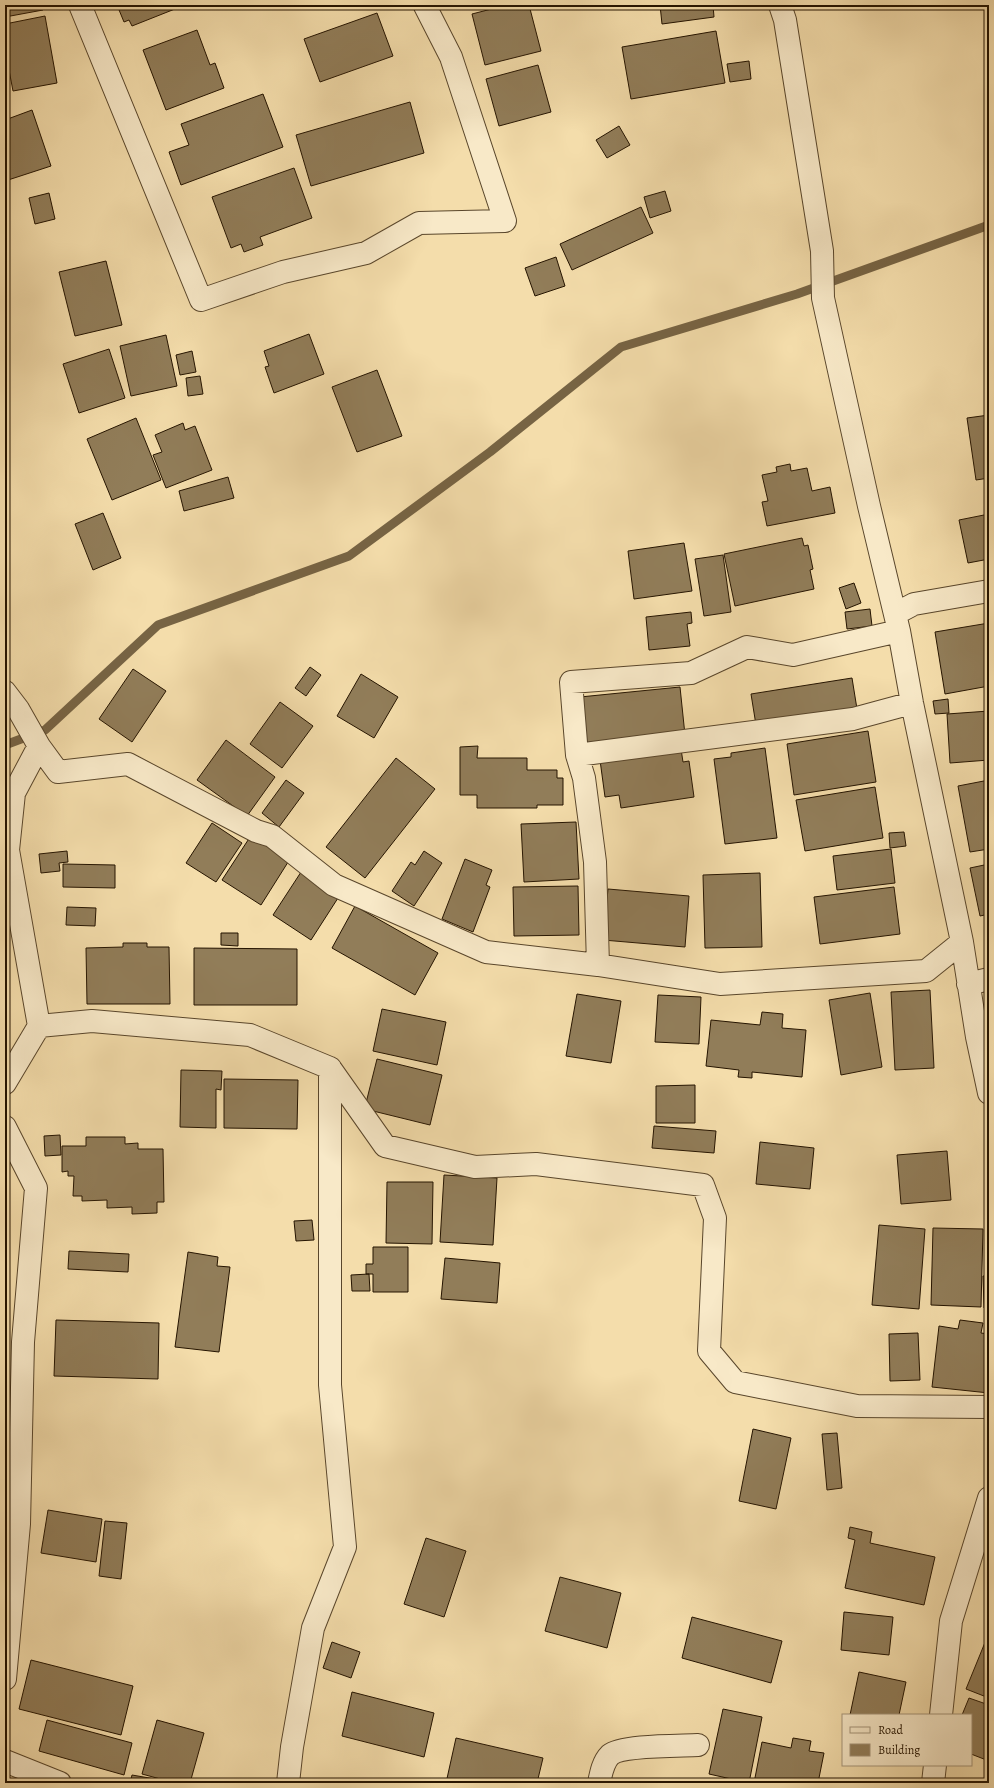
<svg xmlns="http://www.w3.org/2000/svg" width="994" height="1788" viewBox="0 0 994 1788" font-family="Alegreya,serif">
  <style>
    .lines { fill: none; stroke-linecap: round; stroke-linejoin: round }
    .stream { stroke: #776444; stroke-width: 9 }
    .building { fill: #917d59; stroke: #251400 }
    .minor-casing { stroke: #59462b; stroke-width: 24 }
    .minor { stroke: #f8e9c8; stroke-width: 22 }
  </style>
  <rect width="100%" height="100%" fill="#f4ddab"/>
  <filter id="stains"><feTurbulence type="fractalNoise" baseFrequency=".005" numOctaves="4"/><feColorMatrix values="0 0 0 0 .2 0 0 0 0 .09 0 0 0 0 .02 0 0 0 .5 -.17"/></filter>
  <radialGradient id="worn" r=".72"><stop offset=".6" stop-color="#630" stop-opacity="0"/><stop offset="1" stop-color="#630" stop-opacity=".3"/></radialGradient>
  <g class="lines">
    <path class="stream" d="M5,745L45,730L158,625L349,556L490,452L621,347L797,294L989,225"/>
  </g>
  <path class="building" d="M5,5H42L43,10L5,17Z
    M117,5H185L132,26L129,20L124,22Z
    M507,5H529L541,51L485,65L472,14Z
    M660,5H713L714,17L662,24Z
    M377,13L393,56L320,82L304,39Z
    M45,16L57,83L13,91L5,49V24Z
    M197,30L210,65L215,63L224,88L166,110L143,50Z
    M716,31L725,83L631,99L622,47Z
    M749,61L751,79L730,82L727,64Z
    M538,65L551,112L499,126L486,79Z
    M263,94L283,147L181,185L169,152L189,145L181,124Z
    M410,102L424,153L311,186L296,135Z
    M32,110L51,166L5,181V120Z
    M619,126L630,145L607,158L596,140Z
    M294,168L312,218L260,237L263,245L244,252L241,244L231,248L212,197Z
    M665,191L671,211L650,218L644,197Z
    M49,193L55,219L35,224L29,198Z
    M641,207L653,233L572,270L560,244Z
    M556,257L565,286L535,296L525,268Z
    M106,261L122,325L75,336L59,272Z
    M309,334L324,374L274,393L265,367L269,366L264,351Z
    M166,335L177,386L131,396L120,346Z
    M109,349L125,398L79,413L63,364Z
    M192,351L196,372L180,375L176,355Z
    M377,370L402,436L357,452L332,387Z
    M200,376L203,394L188,396L186,378Z
    M989,415V478L976,480L967,418Z
    M136,418L161,480L112,500L87,439Z
    M183,423L185,430L195,426L212,470L166,488L153,455L162,452L155,435Z
    M790,464L791,471L807,468L812,491L830,487L835,513L767,526L762,502L768,501L762,475L777,472L776,467Z
    M228,477L234,498L184,511L179,491Z
    M103,513L121,558L93,570L75,524Z
    M989,514V559L968,563L959,520Z
    M802,538L804,546L808,545L813,569L810,570L814,589L735,606L724,554Z
    M684,543L692,591L634,599L628,551Z
    M723,555L731,612L704,616L695,559Z
    M854,583L861,603L846,609L839,588Z
    M870,609L872,626L847,629L845,612Z
    M691,612L692,623L687,624L690,646L649,650L646,617Z
    M989,623V686L945,694L935,632Z
    M310,667L321,675L306,696L295,688Z
    M133,669L166,691L132,742L99,719Z
    M361,674L398,697L374,738L337,716Z
    M852,678L857,709L756,725L751,694Z
    M680,687L685,735L586,745L580,697Z
    M948,699L949,713L935,714L933,701Z
    M280,702L313,726L282,768L250,744Z
    M989,711V760L950,763L947,714Z
    M868,731L876,782L794,795L787,744Z
    M226,740L275,777L247,816L197,780Z
    M478,746L477,758H527V770H557V778H563V805H537V808H477V795H460V747Z
    M765,748L777,838L725,844L714,759L731,757V753Z
    M681,749L683,762L689,761L694,797L621,808L619,795L605,797L600,760Z
    M396,758L435,789L365,878L326,847Z
    M286,780L304,793L279,827L262,813Z
    M989,780V849L970,852L958,786Z
    M875,787L883,838L805,851L796,800Z
    M576,822L579,879L524,882L521,824Z
    M212,823L242,843L216,882L186,863Z
    M904,832L906,846L890,848L889,833Z
    M252,834L290,859L261,905L222,880Z
    M891,849L895,883L837,890L833,856Z
    M67,851L68,862L59,863L60,871L41,873L39,854Z
    M424,851L442,863L414,906L392,891L411,862L415,865Z
    M465,859L492,870L486,885L490,887L473,932L442,919Z
    M63,864L115,865V888L63,887Z
    M989,864V914L980,916L970,868Z
    M303,869L338,898L311,940L273,915Z
    M760,873L762,947L705,948L703,875Z
    M578,886L579,935L514,936L513,887Z
    M894,887L900,934L820,944L814,897Z
    M608,889L689,896L685,947L603,940Z
    M355,906L438,953L415,995L332,948Z
    M67,907L96,908L95,926L66,925Z
    M221,933H238V946L221,945Z
    M123,943H147V947H169L170,1004H87L86,948L123,947Z
    M194,948L297,949V1005H194Z
    M5,951H7L8,971H5Z
    M930,990L934,1068L895,1070L891,992Z
    M870,993L882,1067L841,1075L829,1000Z
    M577,994L621,1001L611,1063L566,1056Z
    M658,995L701,997L699,1044L655,1042Z
    M382,1009L446,1022L437,1065L373,1051Z
    M762,1012L783,1014L782,1028L806,1030L802,1077L752,1072V1078L738,1077L739,1070L706,1066L711,1020L760,1025Z
    M377,1059L442,1075L430,1125L369,1110L365,1107Z
    M181,1070L222,1071L221,1090L216,1089V1128L180,1127Z
    M224,1079L298,1080L297,1129L224,1128Z
    M695,1085V1123H656V1086Z
    M654,1126L716,1131L714,1153L652,1148Z
    M60,1135L61,1155L45,1156L44,1136Z
    M86,1137H125V1144L138,1143V1149H163L164,1202H157V1213L132,1214V1207L107,1208V1200L82,1201V1196H73L74,1176H68V1171L62,1172V1146H86Z
    M760,1142L814,1148L810,1189L756,1184Z
    M947,1151L951,1200L901,1204L897,1155Z
    M444,1175L497,1178L493,1245L440,1242Z
    M387,1182H433L432,1244L386,1243Z
    M312,1220L314,1240L296,1241L294,1221Z
    M879,1225L925,1229L919,1309L872,1305Z
    M933,1228L983,1229L981,1307L931,1305Z
    M373,1247H408V1292H373V1274H366V1264H373Z
    M69,1251L129,1254L128,1272L68,1269Z
    M188,1252L218,1257L217,1266L230,1267L219,1352L175,1347Z
    M445,1258L500,1263L497,1303L441,1299Z
    M369,1274L370,1291H352L351,1275Z
    M983,1276H989V1308H984Z
    M56,1320L159,1323L158,1379L54,1376Z
    M960,1320L983,1323L981,1333L989,1334V1393L932,1387L939,1326L958,1329Z
    M918,1333L920,1380L890,1381L889,1334Z
    M753,1429L791,1438L776,1509L739,1501Z
    M837,1433L842,1488L827,1490L822,1434Z
    M48,1510L102,1519L96,1562L41,1553Z
    M105,1521L127,1523L121,1579L99,1576Z
    M850,1527L872,1532L870,1543L935,1557L924,1605L845,1588L855,1540L848,1538Z
    M426,1538L466,1551L444,1617L404,1604Z
    M560,1577L621,1593L607,1648L545,1631Z
    M844,1612L893,1617L889,1655L841,1650Z
    M692,1617L782,1641L771,1683L682,1658Z
    M986,1640L989,1641V1698L966,1689Z
    M332,1642L360,1652L351,1678L323,1668Z
    M31,1660L133,1686L121,1735L19,1709Z
    M859,1672L906,1682L899,1715H850Z
    M352,1692L434,1713L424,1757L342,1736Z
    M969,1698L989,1705V1761L971,1754V1715H962Z
    M723,1709L762,1717L749,1783L709,1774Z
    M47,1720L132,1743L124,1775L39,1751Z
    M157,1720L204,1733L190,1783H175L142,1774Z
    M456,1738L543,1758L537,1783H446Z
    M793,1738L811,1741L809,1751L824,1753L818,1783H754L762,1742L791,1748Z
    M132,1775L155,1779V1783H130Z"/>
  <g class="lines">
    <defs>
      <path id="minor" d="M80,5L201,300L283,272L366,253L419,223L505,221L451,57L425,6
        M780,5L785,20L822,251L823,298L869,506L899,631L912,703L962,942L977,1037L989,1093
        M895,614L914,604L989,591
        M5,692L18,709L39,746
        M577,755L853,719L912,703
        M598,965L595,862L584,778L577,755L571,682L691,673L747,647L793,655L899,631
        M968,984L989,979
        M39,1026L92,1021L250,1035L330,1068V1385L345,1547L313,1628L292,1747L288,1783
        M330,1068L385,1146L475,1167L536,1164L703,1185L715,1218L709,1351L735,1382L857,1406L989,1407
        M5,1083L39,1026L8,850L14,793L39,746L58,772L128,764L256,831L272,836L334,885L486,952L598,965L720,984L926,971L962,942
        M5,1127L36,1188L23,1342L19,1524L5,1679
        M941,1715L951,1621L989,1498
        M5,1761L60,1783
        M599,1783C601,1773 603,1762 610,1755C621,1745 681,1746 698,1745
        M933,1783L935,1765"/>
    </defs>
    <use href="#minor" class="minor-casing"/>
    <use href="#minor" class="minor"/>
  </g>
  <rect width="994" height="1788" fill="none" stroke="#f4ddab" stroke-width="20"/>
  <rect x="6" y="6" width="982" height="1776" fill="none" stroke="#251400" stroke-width="2"/>
  <rect x="10" y="10" width="974" height="1768" fill="none" stroke="#251400"/>
  <rect x="842" y="1714" width="130" height="52" fill="#f8e9c8" stroke="#a49478"/>
  <rect x="850" y="1727" width="20" height="6" fill="#f8e9c8" stroke="#a49478"/>
  <text x="878" y="1734" font-size="12" fill="#251400">Road</text>
  <rect x="850" y="1744" width="20" height="12" fill="#917d59" stroke="#a49478"/>
  <text x="878" y="1754" font-size="12" fill="#251400">Building</text>
  <rect width="100%" height="100%" filter="url(#stains)"/>
  <rect width="100%" height="100%" fill="url(#worn)"/>
</svg>
